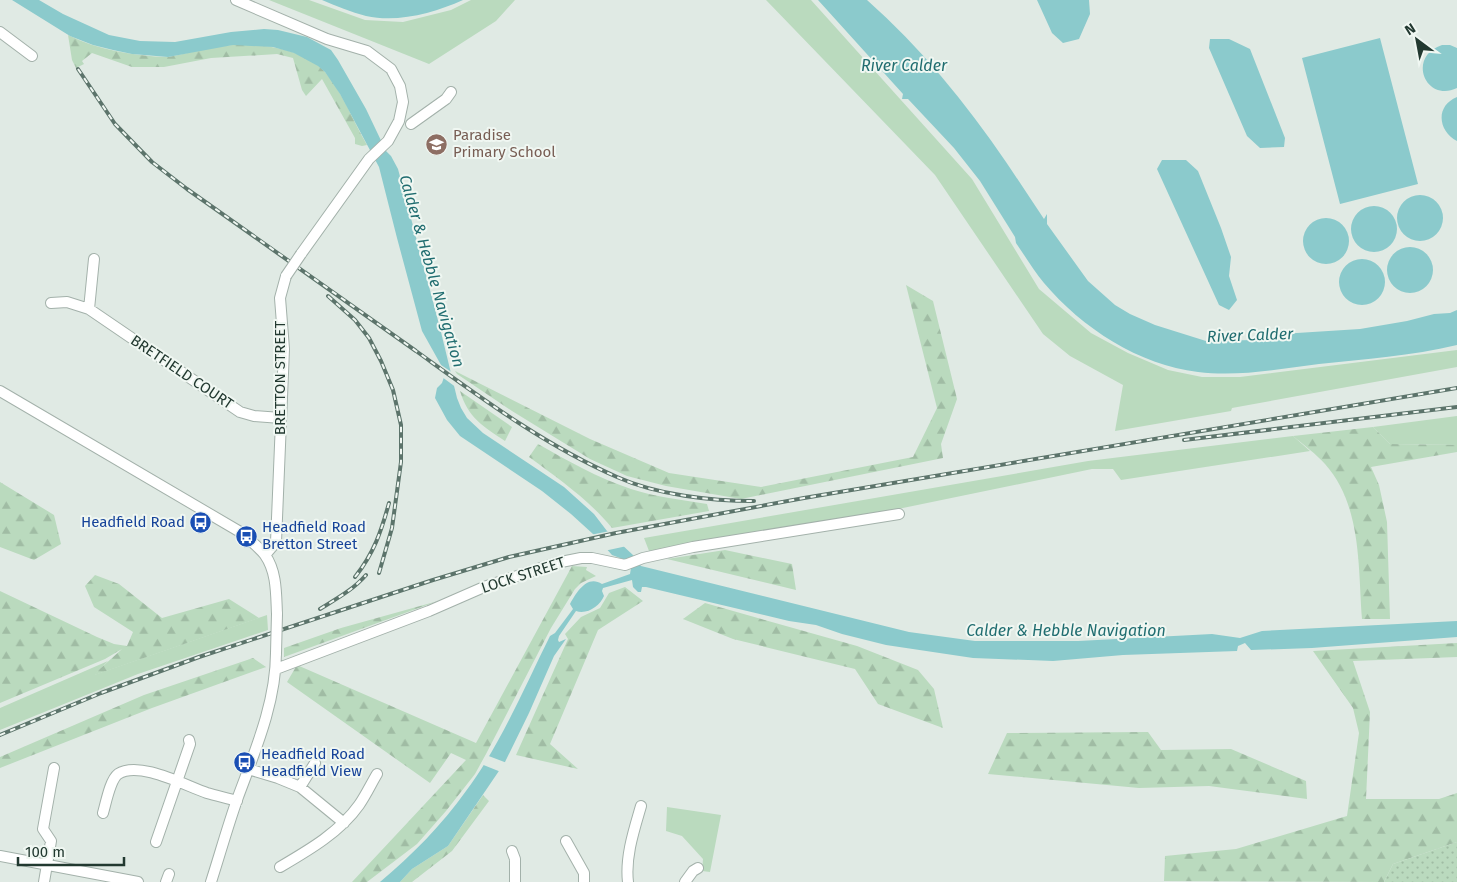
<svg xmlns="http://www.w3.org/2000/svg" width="1457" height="882" viewBox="0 0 1457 882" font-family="'Fira Sans',sans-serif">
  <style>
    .grass { fill: #badabe }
    .forest { fill: url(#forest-firs) }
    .park { fill: url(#park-dots) }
    .water { fill: #8bcacc }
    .pier { fill: #e0eae4 }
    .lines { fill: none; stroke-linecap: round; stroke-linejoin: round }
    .minor-casing { stroke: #a3b1aa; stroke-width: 12 }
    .minor { stroke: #fff; stroke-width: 10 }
    .rail-casing { stroke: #5c746b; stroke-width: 4 }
    .rail { stroke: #f0f7f2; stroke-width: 2; stroke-dasharray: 5.5; stroke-linecap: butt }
    .minor-bridge-casing { stroke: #a3b1aa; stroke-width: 12; stroke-linecap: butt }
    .minor-bridge { stroke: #fff; stroke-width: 10 }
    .labels { text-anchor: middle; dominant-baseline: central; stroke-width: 4; stroke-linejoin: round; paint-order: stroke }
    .education-label { font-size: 15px; fill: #785e54; stroke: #f0f7f2; text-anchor: start }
    .street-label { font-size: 15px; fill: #223930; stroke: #f0f7f2 }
    .transit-label { font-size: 15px; fill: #164399; stroke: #f0f7f2; text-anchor: start }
    .water-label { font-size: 16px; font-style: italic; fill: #206d70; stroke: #f0f7f2 }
  </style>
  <defs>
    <pattern id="forest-firs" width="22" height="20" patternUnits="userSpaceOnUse" patternTransform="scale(1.25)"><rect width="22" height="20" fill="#badabe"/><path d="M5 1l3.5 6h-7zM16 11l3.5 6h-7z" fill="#a0bca4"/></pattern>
    <pattern id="park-dots" width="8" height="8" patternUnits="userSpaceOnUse" patternTransform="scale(1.25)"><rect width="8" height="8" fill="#badabe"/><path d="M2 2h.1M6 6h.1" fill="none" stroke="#a0bca4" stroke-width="1.8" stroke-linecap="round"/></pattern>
  </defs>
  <rect width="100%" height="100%" fill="#e0eae4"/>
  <path class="grass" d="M269,0H309L365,20L403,22L451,10L471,0H515L496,21L429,64Z
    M766,0H811L972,179L1039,289L1091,333L1128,353L1168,370L1202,377H1240L1457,350V367L1232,408L1231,411L1115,431L1123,385L1070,356L1043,334L935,175Z
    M1457,416V445L1390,444L1373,427Z
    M1293,436L1310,451L1121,480L1113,469H1092L898,509L649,551L644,538L1088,461Z
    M267,615L268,630L138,674L0,730V708L108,661L94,675Z
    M667,807L721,815L710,872L702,871L703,859L682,836L666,831Z"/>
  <path class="forest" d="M68,35C98,50 134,56 168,57C189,53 211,47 232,45C261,43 305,49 325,72C343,93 353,121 367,145L362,146L355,144V138L322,79L306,96L302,90L293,58L277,54L211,58L164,67H132L92,53L82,61L84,64L76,68L72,60Z
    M906,285L933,301L957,399L941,444L943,458L741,499L666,486L627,476L590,459L512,411L457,374L455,371L590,439L669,473L761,487L913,457L937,408Z
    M460,391L512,427L505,441C483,426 468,418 460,391Z
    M1373,427L1390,444L1457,445V452L1371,467L1379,485L1387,522L1390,619H1362C1358,568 1362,505 1325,464C1316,454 1304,445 1293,436Z
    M538,444C568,461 598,478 631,489C656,497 682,500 707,504L709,511L612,528C589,500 559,479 529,457Z
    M0,482L54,515L61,544L34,560L0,547Z
    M725,550L792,564L796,590L667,559Z
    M572,566L587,567L586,570L596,576L581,583L575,589L551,628L486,754L475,774L446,811L417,844L367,882H352L466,760L451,753L430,783L287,682L297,665L476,743Z
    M95,575L119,584L162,618L229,599L259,618L92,676L122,649L105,659L0,703V591L97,637L114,644L127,646L133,632L94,607L85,586Z
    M625,587L643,601L598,630L550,744L578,769L516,755L568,639L565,634L581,617L600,608L609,593Z
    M438,601L284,657V648L341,628Z
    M705,603L857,646L918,670L934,689L943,728L878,704L855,669L733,639L683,619Z
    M1457,643V657L1353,661L1370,712L1366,799H1439L1457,793V842L1393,864L1384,882L1164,881L1165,856L1236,849L1347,816L1359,733L1353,708L1313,651Z
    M253,658L266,667L152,708L0,768V757L144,695Z
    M1148,732L1161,750L1231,749L1306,781L1307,799L1209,786L1139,788L988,774L1007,733Z
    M483,795L489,801L452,851L412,882H400L412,869L448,846Z"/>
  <path class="park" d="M1457,842V882H1384L1393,864Z"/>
  <path class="water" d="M12,0H39L63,14L109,35L140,41L175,42L231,32L264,29L278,30L307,37L331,50L338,60L366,109L386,151L391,156L398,169L440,328L457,398L461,408L467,418L483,433L564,487L594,514L607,531L633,555L641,566L909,632L975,641H1078L1212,634L1240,638L1262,631L1457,621V637L1312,648L1251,650L1245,643L1238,646L1237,651L1123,655L1053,661L973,658L886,645L842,634L816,625L789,621L646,587H642L641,592H638L633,587L632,580L603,588L602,591L604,596C600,606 587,615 576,611L559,636L558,640L559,642L566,639L554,656L529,713L505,762L448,846L412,869L400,882H380C412,855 442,825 466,791C501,744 524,688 550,636L555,633L573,609L570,604C576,593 587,574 602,584L630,574L631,568L628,561L612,555L593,534L571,514L542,491L460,436L447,420L435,398L437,388L442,383L444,377L441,365L422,331L397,238L379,167L340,94L325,72L318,66L294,53L273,47L233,45L168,57L132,54L113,50L93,45L70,36Z
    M322,0H463C434,13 398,23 366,16C351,12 336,6 322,0Z
    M818,0H867C920,47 966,103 1006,162C1019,181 1031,200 1044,219L1047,214V224L1088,281L1115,305L1130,314L1155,325L1206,341L1254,340L1281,334L1360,329L1407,321L1434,314L1450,313L1457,310V345C1411,356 1365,359 1319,364C1279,369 1238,377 1198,372C1139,365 1082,328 1044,283C1034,271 1025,256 1016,243L1015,237L980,181L954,148L908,99H902L903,94Z
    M1037,0H1089L1090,14L1079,39L1063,43L1052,33Z
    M1380,38L1418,184L1340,204L1302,58Z
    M1210,39H1229L1250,49L1285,138L1284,147L1260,148L1247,136L1209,48Z
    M1442,45H1450L1457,48V88C1426,103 1406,57 1442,45Z
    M1457,97V141C1438,131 1435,106 1457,97Z
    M1162,160H1186L1198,171L1221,228L1231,257L1229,276L1237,300L1229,310L1219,305L1157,169Z
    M1397 218a23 23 0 1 1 46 0a23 23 0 1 1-46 0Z
    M1351 229a23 23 0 1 1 46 0a23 23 0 1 1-46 0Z
    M1303 241a23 23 0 1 1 46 0a23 23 0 1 1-46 0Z
    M1387 270a23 23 0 1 1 46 0a23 23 0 1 1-46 0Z
    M1339 282a23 23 0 1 1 46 0a23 23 0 1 1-46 0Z"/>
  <path class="pier" d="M438,363L453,373L457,388L442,377Z
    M610,531L626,545L627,546L604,551L590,535Z
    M486,755L507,763L501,772L481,764Z"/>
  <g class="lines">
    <defs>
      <path id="minor" d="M236,0L327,39L367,51L391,69L400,86L403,102L399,121L388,141L369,159L301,254
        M0,32L32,56
        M411,124L446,99L451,92
        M51,303L67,302L89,309L240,412L254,416L281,418
        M89,309L94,259
        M0,391L242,533C249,540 259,547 265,555C277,572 276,594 277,614
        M265,555L276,542L284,349L280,298L286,276
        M276,669L429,611L484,587L556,563L581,558H592L625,565L643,558L693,547L899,514
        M248,769L278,778L300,787L344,823
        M300,787L315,763
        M103,813C106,803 110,780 118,774C139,760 186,786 207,793C217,796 227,798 237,801
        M566,841L584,873V882
        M156,842L190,744L189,740
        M512,851L515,859V882
        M0,856L138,882
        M280,867C309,850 340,832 359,805C366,795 371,784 377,774
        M44,882L51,841L43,829L54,768
        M166,882L169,874
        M211,882C220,854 228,825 238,797C255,751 276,702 276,653
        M628,882C625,857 634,830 641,806
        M685,882L693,871L698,868"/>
    </defs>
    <use href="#minor" class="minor-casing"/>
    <use href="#minor" class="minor"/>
    <defs>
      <path id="rail" d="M78,69L115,124L152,162L187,189C264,243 340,297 416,351C480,397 544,445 617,477C657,495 711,501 754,501
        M328,296L355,320L369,338L381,361L393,390L401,425V462L392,528L379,573
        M1184,440L1457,407
        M355,577C374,553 381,532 389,503
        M320,609C336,599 353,590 366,575
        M0,735L101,693L199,657L433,580L509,557L616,533L804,498L1457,388"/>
    </defs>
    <use href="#rail" class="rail-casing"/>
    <use href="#rail" class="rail"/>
    <defs>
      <path id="minor-bridge" d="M286,276L301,254
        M276,653L277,614"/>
    </defs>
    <use href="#minor-bridge" class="minor-bridge-casing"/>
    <use href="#minor-bridge" class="minor-bridge"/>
  </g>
  <defs>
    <symbol id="school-disc" viewBox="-11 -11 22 22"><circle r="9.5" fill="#8d6e63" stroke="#f0f7f2"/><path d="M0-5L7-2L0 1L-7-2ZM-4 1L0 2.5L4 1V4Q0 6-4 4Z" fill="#fff"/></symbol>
    <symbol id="bus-disc" viewBox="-11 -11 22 22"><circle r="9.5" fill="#1a4fb4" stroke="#f0f7f2"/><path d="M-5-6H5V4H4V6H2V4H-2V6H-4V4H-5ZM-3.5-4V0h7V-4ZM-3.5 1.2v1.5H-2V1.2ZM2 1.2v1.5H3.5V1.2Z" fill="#fff"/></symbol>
  </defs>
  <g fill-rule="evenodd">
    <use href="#school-disc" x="424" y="132" width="25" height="25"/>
    <use href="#bus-disc" x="188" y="510" width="25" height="25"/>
    <use href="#bus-disc" x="234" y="524" width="25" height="25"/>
    <use href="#bus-disc" x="232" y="750" width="25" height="25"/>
  </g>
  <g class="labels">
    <g class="education-label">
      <text x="453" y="135">Paradise<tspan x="453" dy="17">Primary School</tspan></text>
    </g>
    <g class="street-label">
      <text transform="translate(182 372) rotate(34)">BRETFIELD COURT</text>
      <text transform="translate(280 378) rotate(-90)">BRETTON STREET</text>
      <text transform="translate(523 575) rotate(-18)">LOCK STREET</text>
    </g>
    <g class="transit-label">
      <text x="185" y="522" text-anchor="end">Headfield Road</text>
      <text x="262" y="527">Headfield Road<tspan x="262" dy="17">Bretton Street</tspan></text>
      <text x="261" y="754">Headfield Road<tspan x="261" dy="17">Headfield View</tspan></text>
    </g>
    <g class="water-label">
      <text x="904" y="65">River Calder</text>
      <text transform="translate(432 271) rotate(74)">Calder &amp; Hebble Navigation</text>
      <text transform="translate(1250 335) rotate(-2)">River Calder</text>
      <text x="1066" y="630">Calder &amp; Hebble Navigation</text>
    </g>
  </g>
  <g transform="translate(1417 40) rotate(328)" stroke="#f0f7f2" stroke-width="4" paint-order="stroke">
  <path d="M0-4L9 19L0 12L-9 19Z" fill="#223930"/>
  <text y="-8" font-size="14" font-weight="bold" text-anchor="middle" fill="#223930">N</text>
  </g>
  <path d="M18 857v8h106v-8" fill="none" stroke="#223930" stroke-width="2.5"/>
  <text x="25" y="857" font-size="15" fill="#223930" stroke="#f0f7f2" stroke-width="4" paint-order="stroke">100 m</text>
</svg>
